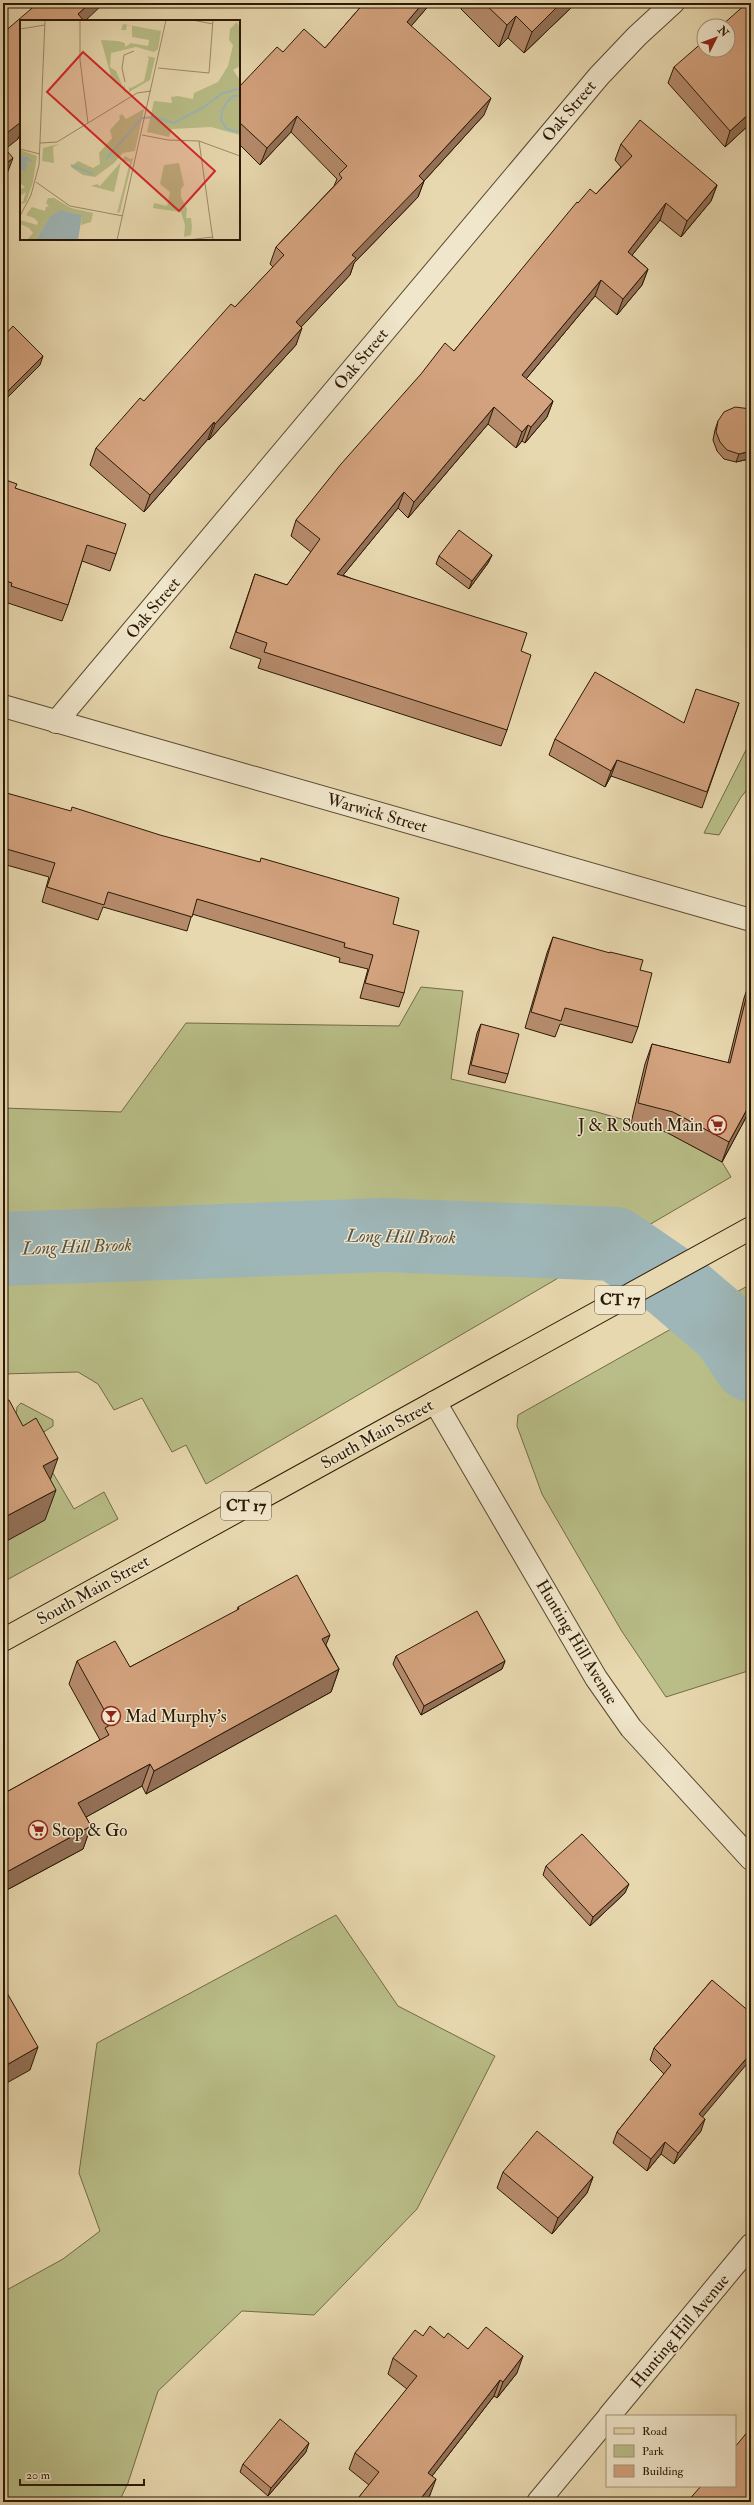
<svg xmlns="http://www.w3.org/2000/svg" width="754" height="2505" viewBox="0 0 754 2505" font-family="'IM FELL Double Pica',serif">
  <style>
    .green { fill: #b9be88; stroke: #726c46 }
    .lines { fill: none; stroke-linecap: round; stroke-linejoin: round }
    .river { stroke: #9eb6b7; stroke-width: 74 }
    .minor-casing { stroke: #5a4930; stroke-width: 24 }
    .primary-casing { stroke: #2b1905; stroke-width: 24 }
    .minor { stroke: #f0e6cb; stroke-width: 22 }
    .primary { stroke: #e8d8af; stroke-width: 22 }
    .wall { fill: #b58b6c; stroke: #2b1905 }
    .shaded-wall { fill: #947158; stroke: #2b1905 }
    .building { fill: #d3a27e; stroke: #2b1905 }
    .labels { text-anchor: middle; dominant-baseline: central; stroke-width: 3; stroke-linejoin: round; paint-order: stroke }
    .shield { fill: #f0e6cb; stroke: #665640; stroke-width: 1 }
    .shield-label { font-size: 16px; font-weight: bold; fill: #2b1905 }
    .street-label { font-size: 17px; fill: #2b1905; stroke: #f0e6cb }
    .poi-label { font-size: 17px; fill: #2b1905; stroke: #f0e6cb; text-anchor: start }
    .water-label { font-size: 18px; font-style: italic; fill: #535043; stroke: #f0e6cb }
    .inset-river { fill: none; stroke: #9eb6b7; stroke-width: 2 }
    .inset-road { fill: none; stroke: #9c8c6b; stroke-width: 1 }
    .view { fill: #d62828; fill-opacity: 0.15; stroke: #d62828; stroke-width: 2 }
    .inset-edge { fill: none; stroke: #2b1905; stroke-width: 2 }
  </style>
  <rect width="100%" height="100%" fill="#e8d8af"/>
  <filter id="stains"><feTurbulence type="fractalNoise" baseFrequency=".005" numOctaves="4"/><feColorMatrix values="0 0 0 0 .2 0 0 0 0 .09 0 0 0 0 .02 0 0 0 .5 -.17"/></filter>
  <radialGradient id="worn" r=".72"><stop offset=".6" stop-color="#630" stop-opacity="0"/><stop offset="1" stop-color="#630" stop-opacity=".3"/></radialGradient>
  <path class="green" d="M751,740V785L741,797L719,835L704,833Z
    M421,987L463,991L451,1079L597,1112L666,1132L722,1162L731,1177L206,1484L186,1445L172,1452L142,1398L114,1410L98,1384L78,1372L3,1374V1108L121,1112L186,1023L399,1026Z
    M751,1284V1670L666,1697L621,1630L542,1494L517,1426L518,1415Z
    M21,1403L53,1420V1426L33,1439L74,1509L104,1492L118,1519L3,1582V1543L17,1407Z
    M336,1915L398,2006L495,2056L417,2209L314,2315L242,2311L158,2391L128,2483L119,2502H3V2292L63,2259L100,2231L79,2173L97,2043Z"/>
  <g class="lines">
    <path class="river" d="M3,1249L384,1235L615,1244L672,1283L727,1330L751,1365"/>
    <defs>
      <path id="minor" d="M3,706L751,920
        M56,722L599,76L637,36L673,3
        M435,1402L596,1678L631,1728L751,1859
        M609,2416L751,2245
        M538,2502L607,2419"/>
      <path id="primary" d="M3,1640L751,1228"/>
    </defs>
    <use href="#minor" class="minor-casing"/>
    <use href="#primary" class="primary-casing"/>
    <use href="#minor" class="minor"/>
    <use href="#primary" class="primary"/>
  </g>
  <path class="wall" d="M364,3H431L411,26L484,115L424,181L418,197L354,263L350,275L301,327L296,345L209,440L208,439L144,512L90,465L96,448L144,401L235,307L273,267L270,264L276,247L334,186L337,179L291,132L260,165L239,144V87L283,52L325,48Z
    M463,3H576L524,53L508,38L499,47L461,9Z
    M674,67L751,123L725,147L668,83Z
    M621,144L717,185L711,201L681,237L660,220L632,255L648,269L642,285L617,315L595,296L526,379L553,401L547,417L525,443L522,441L516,448L488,424L408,518L398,508L343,575L521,651L507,730L501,746L258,668L261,659L230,648L255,574L287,585L311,552L291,536L296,520L454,351L578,203L596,194L621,167L615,160Z
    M3,337L40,365L5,400L3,398Z
    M718,421L749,459L736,462L724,459L717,451L713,440L715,430Z
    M3,479L15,488L116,554L110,571L82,561L68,605L62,621L5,602L7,599L3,598Z
    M492,555L488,563L469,589L436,564L439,556Z
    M739,703L702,808L611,776L605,787L549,755L555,739L683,723Z
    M3,792L393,924L404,993L399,1007L360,998L368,969L339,962L340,958L192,914L187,931L103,907L98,920L42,902L49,877L3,864Z
    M553,937L640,970L638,1027L632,1043L560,1024L555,1037L525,1028L547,953Z
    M751,978V1108L722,1162L666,1132L631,1123L645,1064L652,1044L728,1063L744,998Z
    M481,1024L508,1074L505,1083L468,1074L477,1033Z
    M238,1607L326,1645L339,1669L331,1692L146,1794L142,1786L86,1817L91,1826L83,1849L3,1892V1794L100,1740L69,1684L77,1661L130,1667L237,1611Z
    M396,1656L505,1661L502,1669L421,1715L393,1664Z
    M546,1866L625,1893L590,1926L543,1875Z
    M712,1980L701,2131L674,2164L661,2154L647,2171L613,2143L617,2132L664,2074L650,2060L654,2048Z
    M503,2172L593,2177L587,2193L552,2234L497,2188Z
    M423,2336L444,2338L517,2373L497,2398L494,2396L432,2476L430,2495L425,2502H355L369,2485L349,2469L355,2453L407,2389L388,2374L393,2358Z
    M306,2452L268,2496L240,2472L243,2464Z"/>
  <path class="shaded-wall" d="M90,3H104L85,21H75L78,14Z
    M423,3H431L400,39L407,22Z
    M561,3H576L524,53L532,32Z
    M516,16L508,38L499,47L507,25Z
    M491,98L484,115L424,181L418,197L354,263L350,275L290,339L296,322L352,255L419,176Z
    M21,110V131L18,139L3,151V136Z
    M751,112V123L725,147L730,131Z
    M297,116L291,132L260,165L267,148Z
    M13,158L5,179L3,180V166Z
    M717,185L711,201L681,237L687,221Z
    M666,203L660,220L622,268L628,252Z
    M648,269L642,285L617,315L623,299Z
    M601,280L595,296L516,391L522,375Z
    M302,328L296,345L209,440L215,424Z
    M43,356L40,365L5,400L8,391Z
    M553,401L547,417L525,443L531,427Z
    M494,407L488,424L408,518L414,502Z
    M214,422L208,439L144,512L150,495Z
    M528,425L522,441L516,448L522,432Z
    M751,451V457L749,459L736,462L739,454Z
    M404,492L398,508L331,590L337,574Z
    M492,555L488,563L469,589L472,581Z
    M617,760L611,776L605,787L611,771Z
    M751,1102V1108L722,1162L729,1142Z
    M58,1458L47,1489L43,1466Z
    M56,1490L45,1520L3,1543V1518Z
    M330,1635L321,1657L322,1639Z
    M505,1661L502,1669L421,1715L424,1706Z
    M339,1669L331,1692L146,1794L154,1771Z
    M150,1764L142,1786L70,1826L78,1803Z
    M91,1826L83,1849L3,1892V1874Z
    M629,1884L625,1893L590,1926L593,1917Z
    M38,2047L30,2070L3,2085V2067Z
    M751,2053V2059L695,2126L699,2114Z
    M705,2119L701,2131L674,2164L678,2153Z
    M665,2142L661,2154L647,2171L651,2159Z
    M593,2177L587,2193L552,2234L558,2218Z
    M523,2356L517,2373L497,2398L503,2382Z
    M500,2380L494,2396L422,2489L428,2473Z
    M309,2443L306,2452L268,2496L271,2488Z
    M436,2479L430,2495L425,2502H418Z"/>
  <path class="building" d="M38,3H90L78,14L84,21H21V110L20,111L21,112V122L3,136V33Z
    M364,3H423L407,22L491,98L419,176L424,181L352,255L356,258L296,322L302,328L215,424L214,422L150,495L96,448L140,398L144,401L231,304L235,307L284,255L276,247L342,178L339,174L347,166L297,116L267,148L239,122V87L277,47L283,52L304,29L325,48Z
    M484,3H561L532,32L516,16L507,25Z
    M747,3H751V112L730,131L674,67L704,41V50H728V26H721Z
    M640,120L717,185L687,221L666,203L628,252L648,269L623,299L601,280L522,375L553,401L531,427L528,425L522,432L494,407L414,502L404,492L337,574L527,633L521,651L531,655L507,730L264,652L267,643L236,632L255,574L287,585L320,539L296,520L341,464L421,374L445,343L454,351L577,202L578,203L590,189L596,194L632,156L621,144Z
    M3,146L13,158L3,166Z
    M13,326L43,356L8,391L3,386V337Z
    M735,407L751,409V451L739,454L727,450L720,442L716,432L718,421L724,412Z
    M3,479L17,484L15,488L126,524L116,554L87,545L68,605L11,586L12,583L3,580Z
    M459,530L492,555L472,581L439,556Z
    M595,672L684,723L696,689L739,703L707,792L617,760L611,771L555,739Z
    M3,792L71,811L72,807L160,835L260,862L261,858L399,898L393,924L419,931L404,993L365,983L373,955L344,947L345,943L197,899L192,917L108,892L104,905L47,887L55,863L3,848Z
    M553,937L610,953V952L643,960L640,970L652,973L638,1027L565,1008L561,1021L531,1012Z
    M751,978V1102L729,1142L673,1112L638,1103L652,1044L730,1063Z
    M481,1024L519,1034L508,1074L471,1065Z
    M3,1400H9L23,1426L36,1418L58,1458L43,1466L56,1490L3,1518Z
    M297,1575L330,1635L322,1639L339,1669L154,1771L150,1764L78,1803L91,1826L3,1874V1794L109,1735L105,1728L112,1724L77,1661L115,1641L130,1667L239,1609L238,1607Z
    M477,1611L505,1661L424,1706L396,1656Z
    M582,1834L629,1884L593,1917L546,1866Z
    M712,1980L751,2013V2053L699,2114L705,2119L678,2153L665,2142L651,2159L617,2132L671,2065L654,2048Z
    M3,1986L38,2047L3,2067Z
    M537,2131L593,2177L558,2218L503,2172Z
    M430,2326L444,2338L448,2333L468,2349L486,2327L523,2356L503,2382L500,2380L428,2473L436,2479L418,2502H355L379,2472L355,2453L417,2376L393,2358L415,2330L423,2336Z
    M280,2419L309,2443L271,2488L243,2464Z
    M749,2430L751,2432V2502H687L701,2486H735V2447Z"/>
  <defs>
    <symbol id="supermarket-ring" viewBox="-11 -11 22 22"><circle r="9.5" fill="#f0e6cb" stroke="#8f2418" stroke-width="1.5"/><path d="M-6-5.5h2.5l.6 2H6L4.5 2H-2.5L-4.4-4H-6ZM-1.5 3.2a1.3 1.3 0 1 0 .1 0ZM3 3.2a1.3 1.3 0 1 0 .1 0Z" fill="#8f2418"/></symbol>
    <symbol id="bar-ring" viewBox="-11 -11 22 22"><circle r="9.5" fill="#f0e6cb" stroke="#8f2418" stroke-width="1.5"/><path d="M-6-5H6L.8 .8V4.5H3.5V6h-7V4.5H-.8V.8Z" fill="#8f2418"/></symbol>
  </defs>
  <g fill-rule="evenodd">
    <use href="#supermarket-ring" x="706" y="1114" width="22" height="22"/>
    <use href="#bar-ring" x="100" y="1705" width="22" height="22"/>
    <use href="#supermarket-ring" x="27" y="1819" width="22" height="22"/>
  </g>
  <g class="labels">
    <g class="shield">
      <rect x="595" y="1286" width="50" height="28" rx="3"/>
      <rect x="221" y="1492" width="50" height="28" rx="3"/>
    </g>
    <g class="shield-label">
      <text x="620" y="1300">CT 17</text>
      <text x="246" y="1506">CT 17</text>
    </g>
    <g class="street-label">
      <text transform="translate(569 111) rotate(-50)">Oak Street</text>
      <text transform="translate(361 359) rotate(-50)">Oak Street</text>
      <text transform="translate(153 608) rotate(-50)">Oak Street</text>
      <text transform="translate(377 813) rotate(16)">Warwick Street</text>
      <text transform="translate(377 1434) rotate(-29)">South Main Street</text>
      <text transform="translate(93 1590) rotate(-29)">South Main Street</text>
      <text transform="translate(577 1642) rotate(59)">Hunting Hill Avenue</text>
      <text transform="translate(680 2331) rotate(-50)">Hunting Hill Avenue</text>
    </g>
    <g class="poi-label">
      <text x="703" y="1125" text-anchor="end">J &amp; R South Main</text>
      <text x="125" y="1716">Mad Murphy’s</text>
      <text x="52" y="1830">Stop &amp; Go</text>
    </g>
    <g class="water-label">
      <text transform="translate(401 1237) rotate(1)">Long Hill Brook</text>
      <text transform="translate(77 1247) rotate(-2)">Long Hill Brook</text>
    </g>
  </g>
  <g transform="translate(20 20)">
    <rect width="220" height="220" fill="#e8d8af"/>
    <path d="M217,2L220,9V46L213,50L220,60V115L191,107L152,109L149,117L127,112L134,81L152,83L151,77L158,76L173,79L174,73L198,62L208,46L213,25L209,20L210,9ZM103,4L141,11L138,29L134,32L116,27L91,33L90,47L96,51L103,67L105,65V74L102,66L91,56L81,20L98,21L105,23V27L111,23L128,26L129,22V20L112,17V6L107,5L106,10H101ZM127,36L135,38L130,60L109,72V67L111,68L124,61L129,38ZM124,89L115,131L103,133L94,143L75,157L63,155L51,147L58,141L73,148L80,144L79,133L92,118L90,110L100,99L99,96L102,94L106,99ZM39,124L33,127L34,143L22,141L23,128ZM0,130L17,136L13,162L6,182L2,184L0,182H3L6,172L0,176L1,169L5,167L0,163ZM105,136L110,139L113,138L100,192L97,193L110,142L102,140ZM101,142L94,172L71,166L77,164L80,166ZM159,143L164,165L161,169V177L167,189L166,198H171L172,207L171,215L164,217L165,205L161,192L133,188L134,183L147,186L150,172L140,164L144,145ZM28,178H34L51,188L73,193L71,202L61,205L62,195L44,191L29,198L16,220H7L13,213L9,208L0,204V200L17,205L18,202L14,198L6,195L12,187L25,191L26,187L29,186L26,183Z" fill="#b9be88"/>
    <path d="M0,134L12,140L11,142L7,141L6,149L3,151L0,150ZM40,190L62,195L58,220H16L29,198Z" fill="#9eb6b7"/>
    <path class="inset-river" d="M220,76H213L207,82L202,91L201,100L207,109L220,112M86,139L122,98L135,97L154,103L184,87L201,74L220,68M51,145L73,154"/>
    <path class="inset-road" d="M60,0V40L68,103M172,0L193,4M0,9L25,5M138,48L189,53L193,0M105,62L102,48L104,35L114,31M122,115L148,120L179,121L220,136M179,121L193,220M20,123L37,122L117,73L131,71M0,129L20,134M16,162L50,186L103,196M0,196L11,175L19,145L25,0M97,220L146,0M167,220L193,217"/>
    <path class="view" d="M63,32L195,151L159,191L27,72Z"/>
    <rect width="220" height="220" class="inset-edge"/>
  </g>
  <rect width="754" height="2505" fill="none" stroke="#e8d8af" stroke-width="16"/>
  <rect x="4" y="4" width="746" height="2497" fill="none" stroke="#2b1905" stroke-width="2"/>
  <rect x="8" y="8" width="738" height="2489" fill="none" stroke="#2b1905"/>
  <rect x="606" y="2415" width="130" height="72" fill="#f0e6cb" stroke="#a1947c"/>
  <rect x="614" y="2428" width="20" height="6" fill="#e8d8af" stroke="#a1947c"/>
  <text x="642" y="2435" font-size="12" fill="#2b1905">Road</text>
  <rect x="614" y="2445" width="20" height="12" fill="#b9be88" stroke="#a1947c"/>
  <text x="642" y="2455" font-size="12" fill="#2b1905">Park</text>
  <rect x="614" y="2465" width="20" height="12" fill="#d3a27e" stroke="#a1947c"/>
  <text x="642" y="2475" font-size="12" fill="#2b1905">Building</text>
  <g transform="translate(716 38) rotate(48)"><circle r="19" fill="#f0e6cb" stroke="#a1947c"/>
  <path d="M0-3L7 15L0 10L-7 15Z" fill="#8f2418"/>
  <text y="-6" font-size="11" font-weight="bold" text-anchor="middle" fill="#2b1905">N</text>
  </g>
  <path d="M20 2479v6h124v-6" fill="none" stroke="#2b1905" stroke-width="2"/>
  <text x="26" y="2479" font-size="12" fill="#2b1905" stroke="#f0e6cb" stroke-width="3" paint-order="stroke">20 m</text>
  <rect width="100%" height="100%" filter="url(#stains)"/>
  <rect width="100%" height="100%" fill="url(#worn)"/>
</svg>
